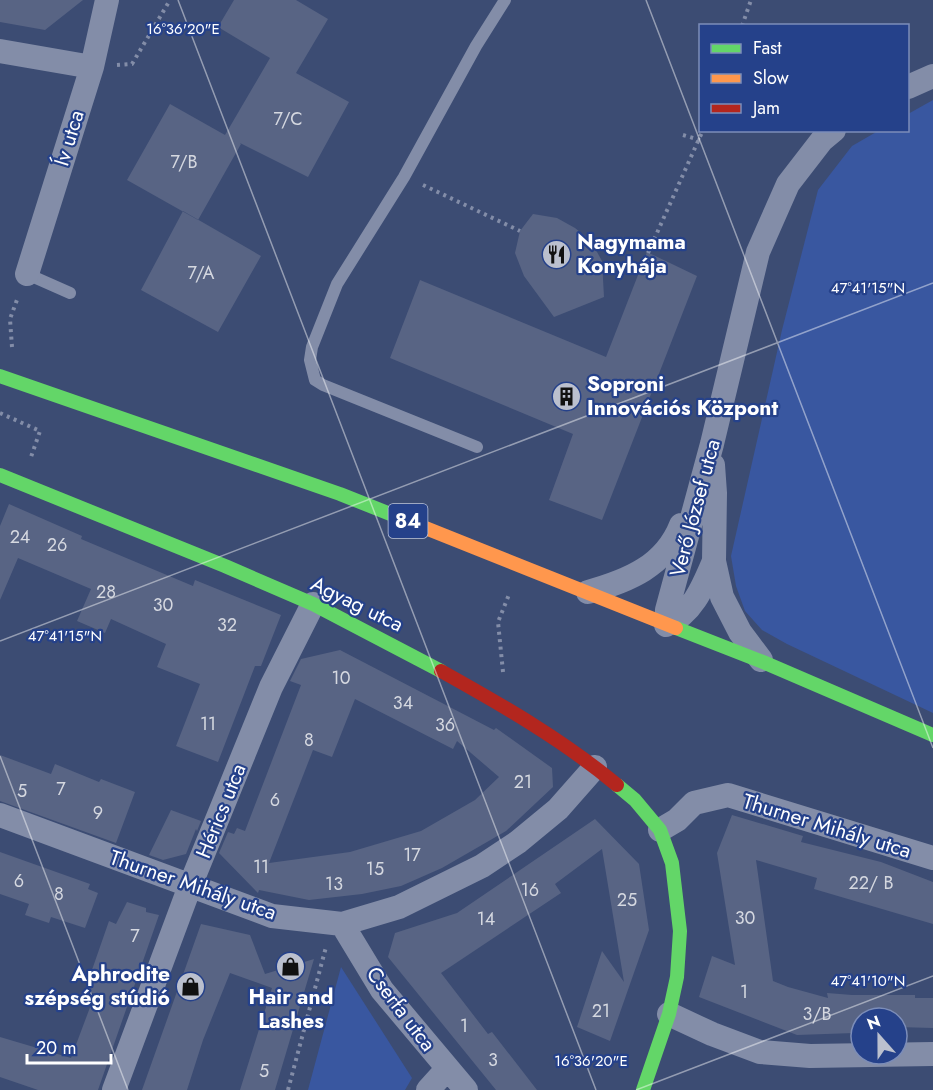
<svg xmlns="http://www.w3.org/2000/svg" width="933" height="1090" viewBox="0 0 933 1090" font-family="Jost,sans-serif">
  <style>
    .green { fill: #3957a0 }
    .building { fill: #586484; fill-rule: evenodd }
    .lines { fill: none; stroke-linecap: round; stroke-linejoin: round }
    .path { stroke: #838da8; stroke-width: 4; stroke-dasharray: 3 4.5; stroke-linecap: butt }
    .lane { stroke: #838da8; stroke-width: 12 }
    .street { stroke: #838da8; stroke-width: 24 }
    .fast { stroke: #63d668; stroke-width: 14 }
    .slow { stroke: #ff974d; stroke-width: 14 }
    .jam { stroke: #b3261e; stroke-width: 14 }
    .ticks { fill: none; stroke: #fff; stroke-width: 1.5; stroke-opacity: 0.45 }
    .labels { text-anchor: middle; dominant-baseline: central; stroke-width: 4.5; stroke-linejoin: round; paint-order: stroke }
    .number-label { font-size: 18px; fill: #d5d8e0 }
    .shield { fill: #25418a; stroke: #bec6dc; stroke-width: 1.5 }
    .shield-label { font-size: 20px; font-weight: bold; fill: #fff }
    .street-label { font-size: 21px; fill: #fff; stroke: #25418a }
    .poi-label { font-size: 21px; font-weight: bold; fill: #fff; stroke: #25418a; text-anchor: start }
    .ticks-label { font-size: 15px; text-anchor: middle; fill: #fff; stroke: #25418a; stroke-width: 4.5; stroke-linejoin: round; paint-order: stroke }
  </style>
  <rect width="100%" height="100%" fill="#3c4c73"/>
  <path class="green" d="M933,100V713L787,644L762,630L745,611L736,586L731,556L782,330L818,190L852,146L878,131L908,130V114Z
    M341,967L412,1078L405,1090H308Z"/>
  <path class="building" d="M0,0H83L45,30L0,22Z
    M234,0H296L328,19L296,73L349,102L308,177L240,143L241,144L198,220L127,180L170,104L225,135L270,58L218,27Z
    M183,211L261,256L218,332L141,290Z
    M533,214L557,218L575,228L591,241L602,261L604,297L554,317L524,276L515,253L520,231Z
    M647,252L697,276L602,520L549,500L573,434L390,358L420,280L606,357Z
    M9,504L82,536L81,539L193,586L195,580L281,615L261,666H255L218,762L176,746L200,684L157,667L166,644L111,619L105,633L77,621L91,589L18,558L0,600V526Z
    M340,650L494,730L496,728L552,768L553,787L506,831L442,868L401,886L362,894L309,900L259,890L258,893L219,853L228,832L234,834L237,828L245,831L301,685L290,681L301,659ZM355,699L453,749L457,741L499,777L475,800L421,831L350,852L269,863L313,750L332,757Z
    M0,755L51,774L55,764L99,782L101,779L135,792L116,843L0,801Z
    M171,810L201,821L197,831L196,829L186,854L163,860L149,855Z
    M732,815L803,836L801,842L881,862L933,882V924L814,889L817,878L756,860L773,981L788,987L828,998L827,993L852,995H915V998H933V1028L897,1027V1018H861V1021H855L854,1033L797,1035L699,997L712,956L735,965L717,853Z
    M595,819L639,864L649,930L610,1041L577,1027L602,951L624,982L602,849L555,884L561,893L441,973L488,1034L492,1032L537,1090H496L388,957L395,933L457,913Z
    M0,852L90,884L88,889L98,893L85,928L51,917L49,923L25,915L29,904L0,894Z
    M127,902L146,908V912L159,915L98,1090H38L0,1077V1037L71,1058L95,994L85,990L109,921L116,924Z
    M201,924L250,935L265,974L314,959L275,1090H240L272,988L230,973L203,1040L187,1090H142Z"/>
  <g class="lines">
    <path class="path" d="M742,26L751,0
      M117,65L132,64L170,0
      M683,135L700,140
      M423,185L520,231
      M648,253L703,130
      M12,347L10,319L18,297
      M0,413L40,431L31,457
      M503,672L498,622L510,592
      M288,1090L326,947"/>
    <path class="lane" d="M27,274L70,293
      M477,447L323,385L315,380L310,360L312,347L337,284L404,177L476,46L505,0"/>
    <path class="street" d="M0,51L92,67
      M908,87L933,76
      M27,274L92,67L107,0
      M713,465L715,493L714,561L722,597L740,632L761,660
      M714,561C703,587 693,613 666,625L667,610L712,444L758,252L788,184L822,140L834,130
      M588,592C628,581 665,566 681,525
      M0,815L272,916L342,924L399,907L482,866L518,842L558,809L595,767
      M660,830L677,820L694,803L728,795L933,858
      M342,924L382,990L466,1090
      M669,1014L712,1034L760,1052L810,1056L933,1054
      M114,1090L190,886L271,687L313,604
      M428,1090L447,1069"/>
    <path class="fast" d="M0,376L340,494L413,523
      M0,475L225,566L313,604L441,671
      M676,628L763,662L933,735
      M617,785L635,800L660,830L672,863L680,931L677,977L669,1014L643,1090"/>
    <path class="slow" d="M413,523L676,628"/>
    <path class="jam" d="M441,671C502,705 563,740 617,785"/>
  </g>
  <path class="ticks" d="M178,0L596,1090M646,0L933,748M0,641L933,283M0,756L128,1090M636,1090L933,976"/>
  <defs>
    <symbol id="restaurant-disc" viewBox="-11 -11 22 22"><circle r="9.5" fill="#bbc0ce" stroke="#25418a"/><path d="M-5-6h1v4h1v-4h1v4h1v-4h1v5L-1.5 .5V6h-2V.5L-5-1ZM5-6V6H3V1.5H1.5Q1.5-4 5-6Z" fill="#111"/></symbol>
    <symbol id="building-disc" viewBox="-11 -11 22 22"><circle r="9.5" fill="#bbc0ce" stroke="#25418a"/><path d="M-4-6H4V6H1V3H-1V6H-4ZM-2.5-4.3h1.7v1.8h-1.7ZM.8-4.3h1.7v1.8H.8ZM-2.5-1h1.7V.8h-1.7ZM.8-1h1.7V.8H.8Z" fill="#111"/></symbol>
    <symbol id="shop-disc" viewBox="-11 -11 22 22"><circle r="9.5" fill="#bbc0ce" stroke="#25418a"/><path d="M-5-2.5h2.3a2.7 3.5 0 0 1 5.4 0H5L5.5 6h-11ZM-1.5-2.5h3a1.5 2.3 0 0 0-3 0Z" fill="#111"/></symbol>
  </defs>
  <g fill-rule="evenodd">
    <use href="#restaurant-disc" x="540" y="238" width="33" height="33"/>
    <use href="#building-disc" x="550" y="380" width="33" height="33"/>
    <use href="#shop-disc" x="274" y="950" width="33" height="33"/>
    <use href="#shop-disc" x="174" y="970" width="33" height="33"/>
  </g>
  <g class="labels">
    <g class="number-label">
      <text x="288" y="119">7/C</text>
      <text x="184" y="162">7/B</text>
      <text x="201" y="273">7/A</text>
      <text x="20" y="537">24</text>
      <text x="57" y="545">26</text>
      <text x="106" y="592">28</text>
      <text x="163" y="605">30</text>
      <text x="227" y="625">32</text>
      <text x="341" y="678">10</text>
      <text x="403" y="703">34</text>
      <text x="208" y="724">11</text>
      <text x="445" y="725">36</text>
      <text x="309" y="740">8</text>
      <text x="523" y="782">21</text>
      <text x="61" y="789">7</text>
      <text x="22" y="791">5</text>
      <text x="275" y="800">6</text>
      <text x="98" y="813">9</text>
      <text x="412" y="855">17</text>
      <text x="261" y="867">11</text>
      <text x="375" y="869">15</text>
      <text x="19" y="881">6</text>
      <text x="871" y="883">22/ B</text>
      <text x="334" y="884">13</text>
      <text x="530" y="890">16</text>
      <text x="59" y="894">8</text>
      <text x="627" y="900">25</text>
      <text x="745" y="918">30</text>
      <text x="486" y="919">14</text>
      <text x="135" y="936">7</text>
      <text x="744" y="992">1</text>
      <text x="601" y="1011">21</text>
      <text x="817" y="1014">3/B</text>
      <text x="464" y="1026">1</text>
      <text x="493" y="1060">3</text>
      <text x="264" y="1071">5</text>
    </g>
    <rect class="shield" x="388.5" y="504" width="39" height="34" rx="4.5"/>
    <g class="shield-label">
      <text x="408" y="521">84</text>
    </g>
    <g class="street-label">
      <text transform="translate(69 138) rotate(-73)">Ív utca</text>
      <text transform="translate(695 508) rotate(-75)">Verő József utca</text>
      <text transform="translate(357 604) rotate(26)">Agyag utca</text>
      <text transform="translate(221 811) rotate(-68)">Hérics utca</text>
      <text transform="translate(827 826) rotate(17)">Thurner Mihály utca</text>
      <text transform="translate(193 885) rotate(19)">Thurner Mihály utca</text>
      <text transform="translate(401 1009) rotate(53)">Cserfa utca</text>
    </g>
    <g class="poi-label">
      <text x="577" y="242">Nagymama<tspan x="577" dy="24">Konyhája</tspan></text>
      <text x="587" y="384">Soproni<tspan x="587" dy="24">Innovációs Központ</tspan></text>
      <text x="170" y="974" text-anchor="end">Aphrodite<tspan x="170" dy="24">szépség stúdió</tspan></text>
      <text x="291" y="997" text-anchor="middle">Hair and<tspan x="291" dy="24">Lashes</tspan></text>
    </g>
  </g>
  <g class="ticks-label">
    <text x="183" y="34">16°36'20"E</text>
    <text x="868" y="293">47°41'15"N</text>
    <text x="65" y="641">47°41'15"N</text>
    <text x="868" y="986">47°41'10"N</text>
    <text x="591" y="1066">16°36'20"E</text>
  </g>
  <rect x="699" y="24" width="210" height="108" fill="#25418a" stroke="#7c8db9" stroke-width="1.5"/>
  <rect x="711" y="44" width="30" height="9" fill="#63d668" stroke="#7c8db9" stroke-width="1.5"/>
  <text x="753" y="54" font-size="18" fill="#ffffff">Fast</text>
  <rect x="711" y="74" width="30" height="9" fill="#ff974d" stroke="#7c8db9" stroke-width="1.5"/>
  <text x="753" y="84" font-size="18" fill="#ffffff">Slow</text>
  <rect x="711" y="104" width="30" height="9" fill="#b3261e" stroke="#7c8db9" stroke-width="1.5"/>
  <text x="753" y="114" font-size="18" fill="#ffffff">Jam</text>
  <g transform="translate(879 1036) rotate(339)"><circle r="28" fill="#25418a" stroke="#7c8db9" stroke-width="1.5"/>
  <path d="M0-4.5L10 22L0 15L-10 22Z" fill="#bbc0ce"/>
  <text y="-9" font-size="16" font-weight="bold" text-anchor="middle" fill="#ffffff">N</text>
  </g>
  <path d="M27 1054v9h84v-9" fill="none" stroke="#ffffff" stroke-width="3"/>
  <text x="36" y="1054" font-size="18" fill="#ffffff" stroke="#25418a" stroke-width="4.5" paint-order="stroke">20 m</text>
</svg>
